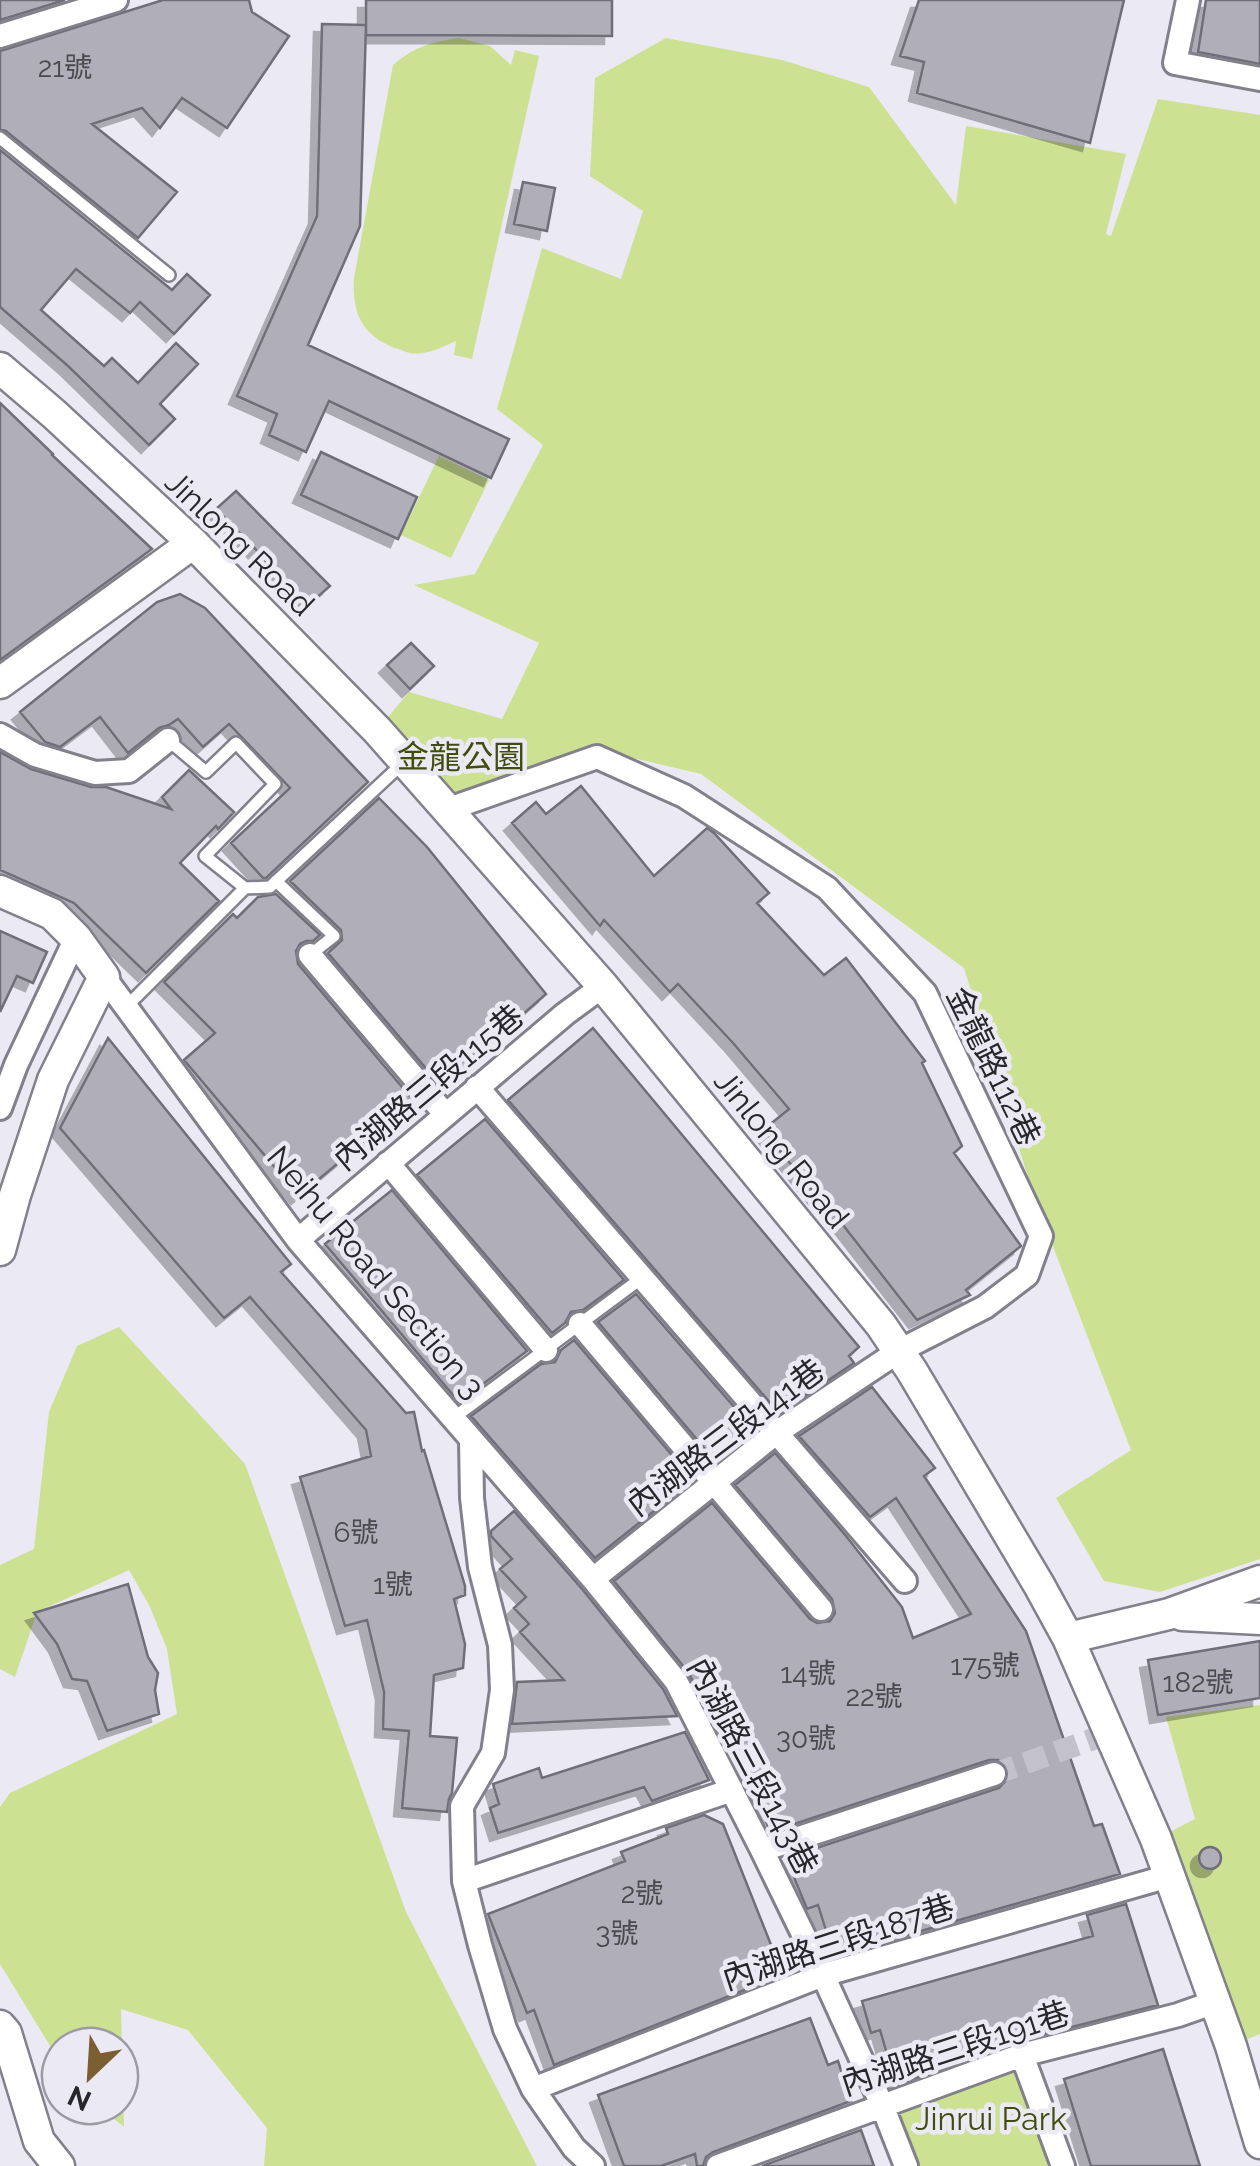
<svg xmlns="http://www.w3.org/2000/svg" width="1260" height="2166" viewBox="0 0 1260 2166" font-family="Raleway,'Noto Sans TC',sans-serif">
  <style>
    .green { fill: #cde192 }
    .building { fill: #b0aeb9; stroke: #706e78; stroke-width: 2.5; filter: url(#shadow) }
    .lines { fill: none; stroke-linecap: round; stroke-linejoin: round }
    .minor-tunnel { stroke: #c3c2cc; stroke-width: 22; stroke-dasharray: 22 11; stroke-linecap: butt }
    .service-casing { stroke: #82818b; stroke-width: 16 }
    .minor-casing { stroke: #82818b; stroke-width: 28 }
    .tertiary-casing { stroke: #82818b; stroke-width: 35 }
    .service { stroke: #fff; stroke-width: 11 }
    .minor { stroke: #fff; stroke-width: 22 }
    .tertiary { stroke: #fff; stroke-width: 30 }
    .labels { text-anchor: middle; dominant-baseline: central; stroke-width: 9; stroke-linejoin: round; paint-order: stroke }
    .number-label { font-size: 28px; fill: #49494e }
    .street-label { font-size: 32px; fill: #27272b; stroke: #eae9f4 }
    .park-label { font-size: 32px; fill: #414d0c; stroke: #eae9f4 }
  </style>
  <defs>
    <filter id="shadow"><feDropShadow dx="-8" dy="8" stdDeviation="0" flood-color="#0004"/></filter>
  </defs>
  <rect width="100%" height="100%" fill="#eae9f4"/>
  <path class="green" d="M459,38L490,46L511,65L515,50L539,56L472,359L454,355L456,341C442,347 426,356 410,353C405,352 400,349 395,348C361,335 352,312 354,278L393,65C414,47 431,42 459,38Z
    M666,38L782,60L869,87L956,205L966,126L1126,154L1106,234L1111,236L1158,99L1260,115V1559L1160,1592L1104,1581L1056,1498L1131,1450L1034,1197L964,968L701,774L587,747V760L446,810L377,730L409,692L502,719L539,643L414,585L475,574L543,445L497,409L542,248L621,279L643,211L590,176L595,78Z
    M439,456L489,480L451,558L401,535Z
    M119,1327L245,1464L406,1912L537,2166H264L267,2128L188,2030L121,2009L124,2127L98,2106H120V2046H60V2062L0,1964V1807L10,1793L177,1714L167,1649L150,1607L129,1570L37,1612L15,1677L0,1669V1565L34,1549L49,1412L77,1346Z
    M1260,1705V2034L1231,2046L1156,1839L1195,1819L1166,1717Z
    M1022,2055L1063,2166H906L882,2105Z"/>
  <path class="building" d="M0,0H65L0,20Z
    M163,0H249L252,12L289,36L227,128L182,98L160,128L142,108L92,124L177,192L138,238L6,131L0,129V51Z
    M366,0H612V36L366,35V26L360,226L308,345L509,439L491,478L329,401L306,452L269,435L277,414L237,396L317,216L322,24L366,25Z
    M919,0H1124L1090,143L917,93L924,62L900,56Z
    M1206,0H1260V64L1198,52Z
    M0,150L172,290L187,274L210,295L174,334L140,302L130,313L76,269L41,310L104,366L112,358L138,383L176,343L198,364L160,404L175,419L149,445L68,366L0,307Z
    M523,182L555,188L547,231L514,224Z
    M0,403L53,454L52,455L152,549L0,660Z
    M321,452L417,497L398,539L301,495Z
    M236,491L330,586L306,607L264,563L267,561L216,509Z
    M180,594L205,608L368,782L266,878H263L231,843L290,788L229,724L203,747L178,719L169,725L159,728L128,753L100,717L60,747L45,742L20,712L157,602Z
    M411,643L434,666L410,689L387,665Z
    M0,752L31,769L91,787H106L171,809L162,797L189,770L234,812L218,829L216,826L180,863L219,901L146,973L74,903L0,870Z
    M581,786L654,876L707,828L714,833L769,893L757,903L824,975L846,958L925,1061L922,1063L962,1146L954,1153L1021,1246L966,1290L970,1295L917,1320L825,1202L823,1204L763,1130L789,1109L733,1043L678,984L670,992L604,920L600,926L512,823L536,802L546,814Z
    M379,798L427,847L546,994L441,1086L328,953L342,940L341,930L290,881Z
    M276,894L320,935L313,941H306L300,944L296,951L298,964L413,1100L299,1196L184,1060L215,1033L164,982L233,914L237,918L258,897Z
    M0,931L47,952L33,983L17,976L0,1012Z
    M593,1028L859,1347L849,1356L854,1363L779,1413L508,1100Z
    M108,1038L291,1264L281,1272L406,1413L414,1412L422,1451L424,1450L465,1586V1595L454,1599L465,1644L463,1668L434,1675L430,1736L457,1738L452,1793L449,1799L447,1812L402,1808L409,1731L383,1729L384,1692L367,1620L345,1626L300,1477L371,1456L366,1430L250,1297L224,1318L60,1128Z
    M485,1119L624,1280L583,1310L571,1312L565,1323L552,1333L417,1175Z
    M392,1190L527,1351L459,1402L325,1244Z
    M636,1294L755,1431L716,1462L598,1322Z
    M574,1340L693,1480L595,1558L471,1416L541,1364L555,1362L561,1350Z
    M872,1387L935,1468L924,1476L1026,1631L1094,1826L1102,1824L1120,1874L834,1956L818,1905L807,1909L786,1858L999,1788L1008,1778V1768L998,1760H989L770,1832L751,1781L744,1782L714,1723L733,1717L732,1713L710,1714L688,1672L614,1581L712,1503L810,1619L817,1623L830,1621L835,1613L832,1599L735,1485L775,1453L846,1536L902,1607L913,1638L971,1614L896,1498L870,1517L799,1436Z
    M514,1511L582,1589L663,1689L677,1716L512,1724L517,1682L564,1680L520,1632L529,1624L514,1608L526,1597L500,1569L512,1559L491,1536V1531Z
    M128,1584L148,1657L158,1673L155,1690L159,1714L107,1731L87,1681L72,1679L57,1644L34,1613Z
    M1260,1641V1698L1158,1715L1148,1660Z
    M685,1732L709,1780L652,1801L644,1787L498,1833L490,1808L499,1804L493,1784L539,1768L542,1778Z
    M704,1815L723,1824L783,1975L554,2065L534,2010L527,2013L488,1914L625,1861L621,1852L668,1834L666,1828Z
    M1199 1858a11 11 0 1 1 22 0a11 11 0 1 1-22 0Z
    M1126,1904L1158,2005L1017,2041L896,2085L880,2030L871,2033L862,2001L1093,1936L1087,1915Z
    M810,2018L828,2065L838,2061L851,2101L713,2152L706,2157L703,2166H697L695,2154L661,2166H624L598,2095Z
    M1163,2049L1200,2166H1091L1064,2079Z
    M861,2130L874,2166H762Z"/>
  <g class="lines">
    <path class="minor-tunnel" d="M994,1774L1108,1734"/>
    <defs>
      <path id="service" d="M0,138L169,275
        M168,740L206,772L236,743L275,784L205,856L245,888
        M276,881L334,936L310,955
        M126,1007L245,888L270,887L402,764
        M452,1419L643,1277"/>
      <path id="minor" d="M1188,0L1175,63L1260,79
        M0,36L116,0
        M0,735L35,755L95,773L129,771L168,740
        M446,810L597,757L684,796L827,888L925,993L1041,1236L1027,1275L985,1307L899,1351L776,1433L593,1579
        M310,955L445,1114
        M104,977L298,1240L593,1579L676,1681L762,1850L823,1975L882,2105L906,2166
        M477,1087L905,1581
        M0,1108L16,1065L76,938
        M388,1163L546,1350
        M298,1240L565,1014L603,986
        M580,1324L821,1609
        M471,1441L472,1498L480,1567L500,1645L502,1690L493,1753L462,1806L464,1881L480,1945L505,2029L533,2089L574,2148L593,2166
        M762,1850L994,1774
        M464,1881L732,1790
        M1022,2055L1063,2166
        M533,2089L823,1975L1169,1876
        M718,2166L1022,2055L1178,2015L1215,2002"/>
      <path id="tertiary" d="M0,368L54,414L193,543L377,730L603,986L881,1325L912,1371L1039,1585L1068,1638L1156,1839L1231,2046L1260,2143
        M0,683L193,543
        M0,891L52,914L76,938L104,977L53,1080L15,1195L0,1250
        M1182,1615L1260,1619
        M1068,1638L1169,1614L1260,1581
        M0,2026L6,2033L39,2141L59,2166"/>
    </defs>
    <use href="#service" class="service-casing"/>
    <use href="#minor" class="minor-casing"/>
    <use href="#tertiary" class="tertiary-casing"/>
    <use href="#service" class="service"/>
    <use href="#minor" class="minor"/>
    <use href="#tertiary" class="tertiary"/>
  </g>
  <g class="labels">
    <g class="number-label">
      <text x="65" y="67">21號</text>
      <text x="356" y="1532">6號</text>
      <text x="393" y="1584">1號</text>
      <text x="985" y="1665">175號</text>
      <text x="808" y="1673">14號</text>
      <text x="1198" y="1682">182號</text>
      <text x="874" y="1696">22號</text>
      <text x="806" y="1738">30號</text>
      <text x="642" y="1893">2號</text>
      <text x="617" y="1933">3號</text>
    </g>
    <g class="street-label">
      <text transform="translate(240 543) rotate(44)">Jinlong Road</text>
      <text transform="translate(994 1066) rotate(64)">金龍路112巷</text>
      <text transform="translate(428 1087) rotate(-40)">內湖路三段115巷</text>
      <text transform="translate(782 1149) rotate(51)">Jinlong Road</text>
      <text transform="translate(376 1272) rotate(50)">Neihu Road Section 3</text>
      <text transform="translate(725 1437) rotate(-37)">內湖路三段141巷</text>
      <text transform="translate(753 1766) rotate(62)">內湖路三段143巷</text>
      <text transform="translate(838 1942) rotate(-18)">內湖路三段187巷</text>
      <text transform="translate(955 2048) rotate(-18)">內湖路三段191巷</text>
    </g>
    <g class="park-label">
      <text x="461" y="756">金龍公園</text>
      <text x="991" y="2118">Jinrui Park</text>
    </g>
  </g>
  <g transform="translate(90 2076) rotate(205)"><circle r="48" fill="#eae9f4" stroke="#9c9ba4" stroke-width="2.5"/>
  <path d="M0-8L18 38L0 25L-18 38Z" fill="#7b5f32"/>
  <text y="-15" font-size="28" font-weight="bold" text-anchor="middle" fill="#27272b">N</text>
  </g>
</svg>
